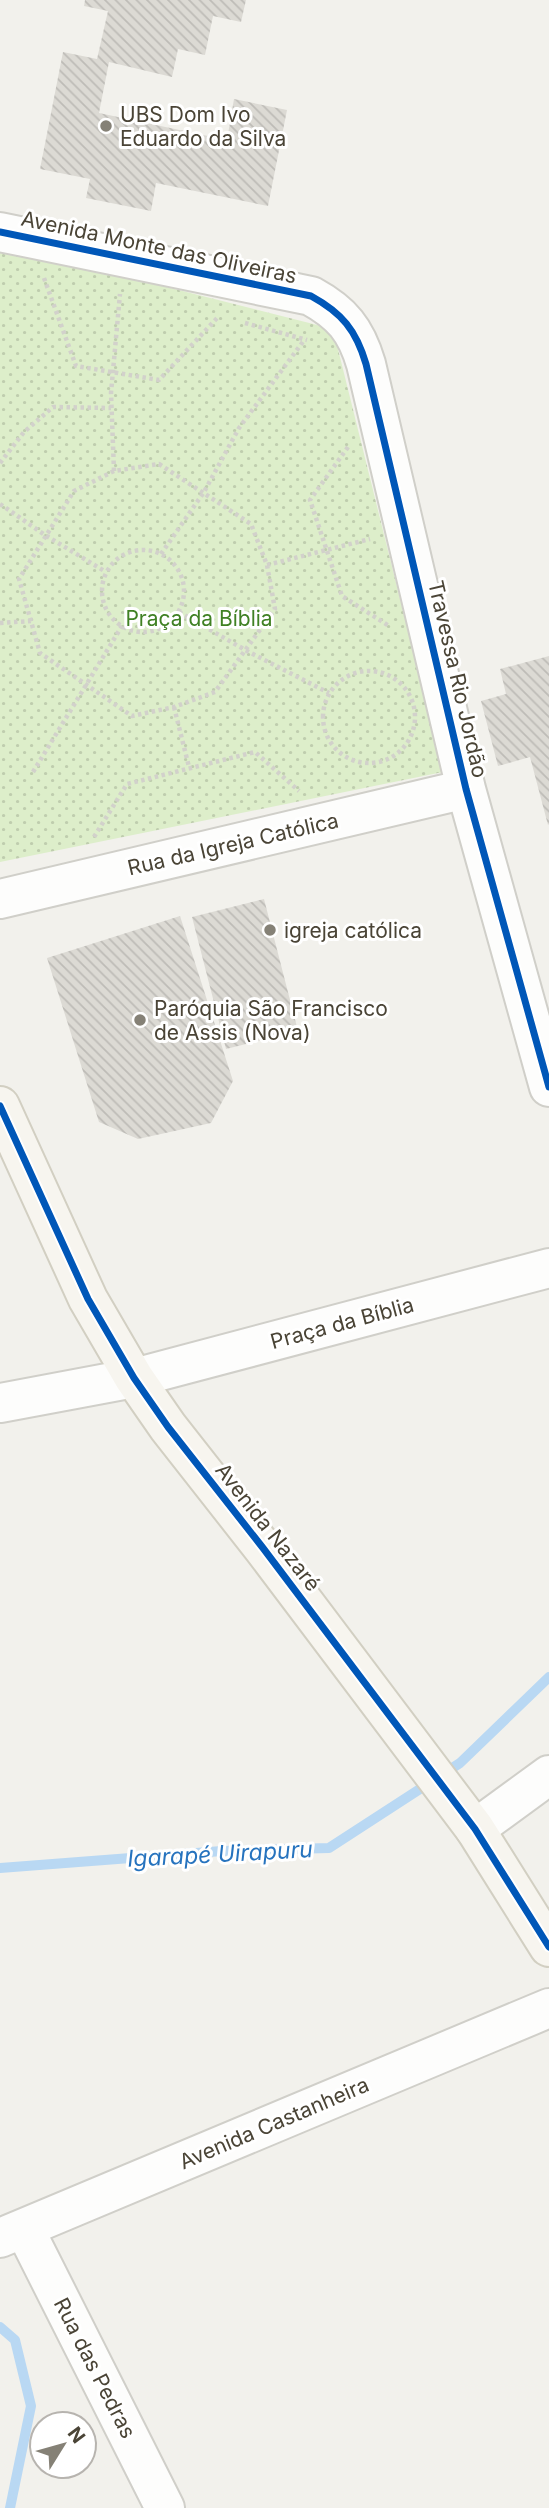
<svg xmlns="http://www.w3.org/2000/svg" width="549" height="2508" viewBox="0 0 549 2508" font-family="Inter,sans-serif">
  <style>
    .park { fill: url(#park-dots) }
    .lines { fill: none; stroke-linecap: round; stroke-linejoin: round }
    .stream { stroke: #b9d8f3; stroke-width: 10 }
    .building { fill: url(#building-back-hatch) }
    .street-casing { stroke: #d0cfc9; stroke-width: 42 }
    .secondary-casing { stroke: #d2cfc2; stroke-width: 42 }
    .path { stroke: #d2d1cb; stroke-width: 4.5; stroke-dasharray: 3.5 3.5; stroke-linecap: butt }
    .street { stroke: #fdfdfc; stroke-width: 38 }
    .secondary { stroke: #f7f5ef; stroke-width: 38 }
    .cycleway-casing { stroke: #fff; stroke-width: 11 }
    .cycleway { stroke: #0057b8; stroke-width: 7 }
    .poi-dot { fill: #858176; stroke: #fff; stroke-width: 2.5 }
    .labels { text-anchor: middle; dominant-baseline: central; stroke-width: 6; stroke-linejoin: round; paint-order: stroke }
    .poi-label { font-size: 21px; fill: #4a4436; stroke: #fff; text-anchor: start }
    .street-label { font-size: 21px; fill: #4a4436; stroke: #fff }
    .park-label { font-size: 21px; fill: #408124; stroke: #fff }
    .water-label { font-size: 23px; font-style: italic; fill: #2673be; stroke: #fff }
  </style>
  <defs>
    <pattern id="park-dots" width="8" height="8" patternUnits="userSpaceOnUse" patternTransform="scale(1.75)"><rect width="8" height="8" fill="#ddeeca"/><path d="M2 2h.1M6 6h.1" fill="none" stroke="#bfcdae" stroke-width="1.8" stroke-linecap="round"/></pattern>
    <pattern id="building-back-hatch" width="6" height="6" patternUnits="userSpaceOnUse" patternTransform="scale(1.75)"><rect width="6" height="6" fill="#dcdad4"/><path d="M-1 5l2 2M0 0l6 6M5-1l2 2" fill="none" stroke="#bebcb7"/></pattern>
  </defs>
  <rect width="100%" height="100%" fill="#f2f1ec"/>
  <path class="park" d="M0,245L333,329L443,772L0,862Z"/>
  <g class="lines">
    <path class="stream" d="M0,1868L222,1851L329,1848L460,1763L549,1677
      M0,2327L15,2340L31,2406L10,2508"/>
  </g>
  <path class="building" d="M85,0H246L241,22L213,16L205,55L178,49L172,77L109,62L99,113L227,140L234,99L287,110L268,206L156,183L151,211L86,198L90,179L40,169L63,52L97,59L108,11L84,6Z
    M549,656V824L548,825L530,757L498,766L481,701L506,694L500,669Z
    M264,899L298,1031L226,1049L192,917Z
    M180,916L233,1081L211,1123L138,1139L99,1122L47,958Z"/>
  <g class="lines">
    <defs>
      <path id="street" d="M0,232L311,296C342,313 356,330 366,364L466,789L549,1087
        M0,899L466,789
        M0,1403L134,1378L549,1268
        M475,1829L549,1775
        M24,2228L165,2508
        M0,2238L549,2008"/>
      <path id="secondary" d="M0,1106L88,1299L134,1378L168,1427L263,1548L475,1829L549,1947"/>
    </defs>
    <use href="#street" class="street-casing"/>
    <use href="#secondary" class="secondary-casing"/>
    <path class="path" d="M44,278L76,366L159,380L219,316
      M245,323L307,340
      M348,447L310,500L342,596L389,626
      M0,463L24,432L53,407L111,408
      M159,464L251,524L267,565L275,609L215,692L174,707L132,716L40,653L19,579L74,491L114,471Z
      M114,471L111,393L120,294
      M0,504L45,535L106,572
      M102 591a41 41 0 1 1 82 0a41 41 0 1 1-82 0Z
      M161,554L204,492L239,428L305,339
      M267,565L370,539
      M179,612L247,651L329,693
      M0,623L31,621
      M323 717a46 46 0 1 1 92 0a46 46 0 1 1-92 0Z
      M174,707L189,767
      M33,772L122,626
      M94,837L127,784L255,752L299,791"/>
    <use href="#street" class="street"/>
    <use href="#secondary" class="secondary"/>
    <defs>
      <path id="cycleway" d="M0,232L311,296C342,313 356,330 366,364L466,789L549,1087
        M0,1106L88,1299L134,1378L168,1427L263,1548L475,1829L549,1947"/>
    </defs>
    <use href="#cycleway" class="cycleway-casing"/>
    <use href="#cycleway" class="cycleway"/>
  </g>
  <g class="poi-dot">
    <circle cx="106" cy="126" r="7"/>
    <circle cx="270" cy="930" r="7"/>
    <circle cx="140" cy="1020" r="7"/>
  </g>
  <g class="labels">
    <g class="poi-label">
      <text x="120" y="114">UBS Dom Ivo<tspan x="120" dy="24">Eduardo da Silva</tspan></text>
      <text x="284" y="930">igreja católica</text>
      <text x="154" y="1008">Paróquia São Francisco<tspan x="154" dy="24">de Assis (Nova)</tspan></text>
    </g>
    <g class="street-label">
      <text transform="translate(159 247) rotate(12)">Avenida Monte das Oliveiras</text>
      <text transform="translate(458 679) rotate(77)">Travessa Rio Jordão</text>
      <text transform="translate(233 844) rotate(-13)">Rua da Igreja Católica</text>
      <text transform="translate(342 1323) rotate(-15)">Praça da Bíblia</text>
      <text transform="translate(268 1527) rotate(52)">Avenida Nazaré</text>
      <text transform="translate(274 2123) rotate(-23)">Avenida Castanheira</text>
      <text transform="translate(95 2368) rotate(63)">Rua das Pedras</text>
    </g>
    <g class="park-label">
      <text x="199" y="618">Praça da Bíblia</text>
    </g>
    <g class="water-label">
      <text transform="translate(220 1854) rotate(-3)">Igarapé Uirapuru</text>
    </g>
  </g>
  <g transform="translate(63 2445) rotate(53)"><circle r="33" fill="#ffffff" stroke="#b7b4af" stroke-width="2"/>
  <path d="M0-5L12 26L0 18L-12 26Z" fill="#858176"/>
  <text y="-10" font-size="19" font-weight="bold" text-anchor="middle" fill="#4a4436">N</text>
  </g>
</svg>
